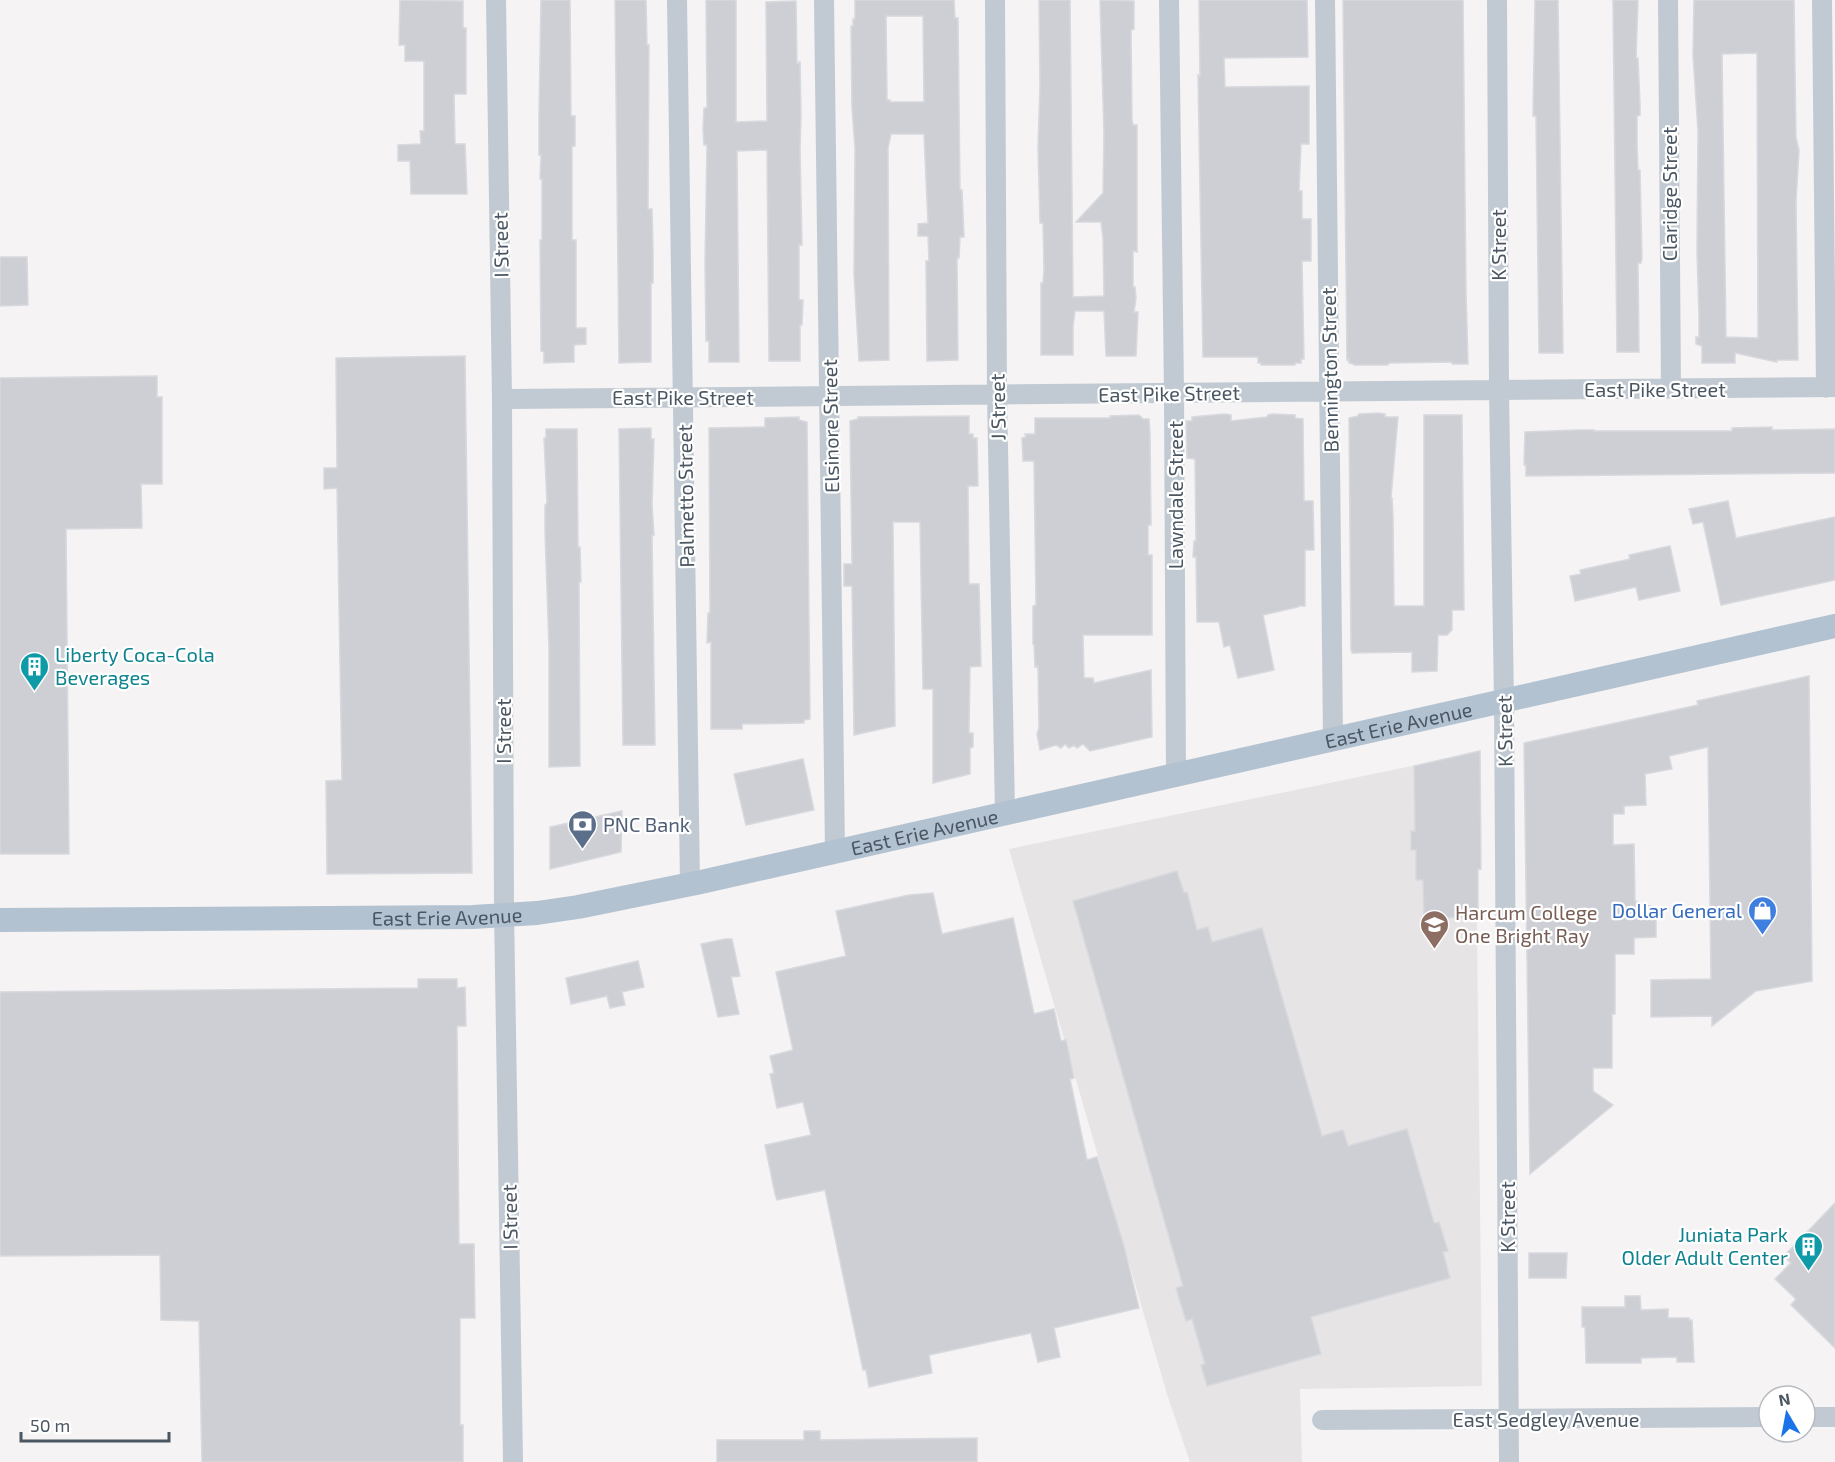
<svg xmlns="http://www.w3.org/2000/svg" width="1835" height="1462" viewBox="0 0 1835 1462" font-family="'Exo 2',sans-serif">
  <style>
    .education { fill: #e6e4e5 }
    .building { fill: #cdcfd5; stroke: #d7d9de; stroke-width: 1.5; fill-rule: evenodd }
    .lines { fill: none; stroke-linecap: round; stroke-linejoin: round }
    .minor { stroke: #c1cad2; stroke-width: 20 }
    .major { stroke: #b3c2d1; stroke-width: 24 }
    .labels { text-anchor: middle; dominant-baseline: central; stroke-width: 4.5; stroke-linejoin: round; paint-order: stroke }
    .street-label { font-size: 20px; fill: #4a5661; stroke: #fff }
    .culture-label { font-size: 20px; fill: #0d838f; stroke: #fff; text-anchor: start }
    .service-label { font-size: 20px; fill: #4e5e75; stroke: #fff; text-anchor: start }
    .shop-label { font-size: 20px; fill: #366cbe; stroke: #fff; text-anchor: end }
    .education-label { font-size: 20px; fill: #785e54; stroke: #fff; text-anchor: start }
  </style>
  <rect width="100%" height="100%" fill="#f5f3f3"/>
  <path class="education" d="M1475,753L1482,1386L1300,1389L1302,1462H1190L1167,1394L1009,849Z"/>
  <path class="building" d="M400,0L463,1V28H466V94H454L455,144H465L467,194H411L410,161H398V145L421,144L420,131H424V61H405V45H399Z
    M541,0H570L571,116H575V146H572V240H576V328H586V344L574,345V362L544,363V352L541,351L540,240H542V179H540L541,155H539V114Z
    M615,0H646L647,45H649L648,209H652L653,250V283H651V362L619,363Z
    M706,0H736V122L767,121L766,2L796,1L797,63L800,62L801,116L800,150L802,245H799V300H803L802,325H800V361H769L767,150L737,151L739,362H709V341H706L705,263L707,145H704L703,129L704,108H707Z
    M855,0H954L955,18H958L960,190H962L964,237H960L959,258H957L958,360L927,361L926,261H929L928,236H918V224L928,223L924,134H891L888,148L889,360L859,361L854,274L855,149L852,108L851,26H853V19H855ZM886,16H923L924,102H890V100H887Z
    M1039,0H1070L1073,297L1104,296L1103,238L1101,222H1076L1103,193L1104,134L1100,0L1134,1V29L1131,30L1132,119L1133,125H1137V252L1133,251V287H1135L1136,298L1134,312H1138L1136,356H1106L1104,311H1075L1073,326V355H1041V283H1043L1044,269L1043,223H1040L1038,148L1040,85Z
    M1199,0H1307L1308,57L1224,58L1225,87L1309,86V144H1301L1299,191H1302V219H1311V261H1302L1304,359H1301V363H1295V365H1261V363H1258V357H1203L1198,75L1200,76Z
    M1343,0H1463L1466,291L1468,364H1452V362L1389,363L1388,365H1354V364L1349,363V359L1347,360Z
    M1535,0H1558L1563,353H1539L1536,116H1533Z
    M1613,0H1638L1636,58H1638L1640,105V115L1637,116V145L1638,170H1640L1642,258L1641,263H1638L1639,352H1617Z
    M1694,0H1794L1796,138L1799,150L1796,202L1798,360H1777V362L1735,353V363H1702V346L1696,344V337H1699V317L1697,252L1698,131L1693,55ZM1757,53L1758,338L1726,337L1722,54Z
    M0,257H27L28,305L0,306Z
    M465,356L472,873L327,874L326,781L342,780L337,488L324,489V468H337L336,358Z
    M157,376V397H162V484H141L142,528L66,529L69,854H0V378Z
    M1378,413L1385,414V417H1398L1391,498H1392L1393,516L1394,606H1424V415H1462L1464,610H1452V630L1447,635H1438L1437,671L1412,672V652L1352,653V650H1351L1349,418L1358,416L1359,414Z
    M1224,414L1231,415V421L1267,417L1268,415L1272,414L1295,415V418L1303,419L1304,501H1313L1314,550H1305V606H1298V607L1263,615L1274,670L1238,678L1230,645L1224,647L1219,622H1197L1196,557H1193L1194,541H1196L1195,459L1187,458L1186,421H1192V417Z
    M1139,415L1143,419H1149L1150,432L1151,525H1148V555H1152V635H1083L1084,678H1093L1094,683L1151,670L1152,737L1090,751L1083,744L1077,748L1074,745L1069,748L1065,744L1061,748L1056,745L1040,750L1037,734L1039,728L1038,666L1035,667L1034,644H1033V606L1036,605L1034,461H1023L1022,438L1026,437L1025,434H1035V418H1110V416Z
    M969,416V434H973V438H977L978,486H968L969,584H979L981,666L970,667L969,733H973V747L970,748V774L933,783V689H923L920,522H893L895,726L854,735L852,586H844V564H852L850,421L858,419V417Z
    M799,417V420L807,422L810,719L804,720V723L742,724V729H711V642L707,643L708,613H710L709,428L765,427V418Z
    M1772,427V430L1835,429V473L1526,476V465H1524L1525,432L1576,430H1594V431H1732V428Z
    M651,428V439H654L652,505L654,535H652L655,745H623L619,429Z
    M546,429H577L578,547H580L581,582H579L580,766L549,767V649L545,532V505L547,503L544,438H546Z
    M1728,501L1736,538L1835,517V580L1721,605L1703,522L1693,524L1689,509Z
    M1670,546L1680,591L1639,600L1636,587L1575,601L1570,576L1581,574L1580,570L1630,559L1629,555Z
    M1809,676L1812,981L1756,991L1712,1026V1016L1651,1017V980L1711,979L1708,747L1669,756L1672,769L1645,774L1646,805L1624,806V814H1613V845L1634,844L1635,901L1656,908V937L1634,938V954H1615V1014H1612V1068H1593V1091L1613,1105L1530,1174L1524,743L1698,705L1697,701Z
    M1480,751L1481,869H1478V917L1424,918L1423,880H1416V850H1411V831H1415L1414,766Z
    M803,759L814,810L746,825L734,774Z
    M622,811L621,852L550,869V827Z
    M1177,871L1184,893L1187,892L1197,930L1208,927L1212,942L1262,928L1322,1136L1343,1130L1348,1146L1407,1129L1434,1223L1439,1222L1448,1251L1443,1252L1450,1278L1311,1317L1321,1354L1207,1386L1201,1365L1205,1364L1192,1319L1186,1321L1176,1288L1183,1286L1073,901Z
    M933,893L942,934L1013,918L1034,1014L1054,1009L1061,1041L1066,1040L1074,1078L1070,1079L1087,1160L1097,1157L1124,1246L1139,1308L1054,1328L1060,1357L1038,1362L1031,1333L929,1355L932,1373L869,1387L866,1370H863L825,1190L777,1200L775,1194L765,1145L811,1135L803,1102L777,1108L770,1074L774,1073L770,1056L793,1050L776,972L846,956L836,911L909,895Z
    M725,939H732L740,976L731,977L739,1014L718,1017L701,944Z
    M638,961L644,987L622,992L625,1005L610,1008L607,996L571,1004L566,978Z
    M418,979H457V988L465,987L466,1026H457L459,1244H474L475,1318H460V1425H463V1462H202L199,1321L161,1320L160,1255L0,1256V992L418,988Z
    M1835,1203V1348L1791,1305L1796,1299L1775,1279L1791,1263L1784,1256Z
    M1529,1253H1567L1566,1278H1529Z
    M1625,1296H1640L1641,1310L1668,1309V1318H1689V1320H1692L1694,1362H1677V1357L1641,1358V1363H1586L1585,1327H1582V1307H1625Z
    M804,1431H820V1440L977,1438V1462H717V1440H804Z"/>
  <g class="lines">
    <path class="minor" d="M496,0L502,399L504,910L513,1462
      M677,0L690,884
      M824,0L835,851
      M995,0L997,394L1005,813
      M1169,0L1174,393L1176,775
      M1325,0L1333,739
      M1497,0L1499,390L1504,701L1509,1462
      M1668,0L1671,389
      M1822,0L1826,388
      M502,399L1835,387
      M1805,1417H1835
      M1322,1420L1769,1417"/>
    <path class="major" id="s1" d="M0,920L473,917L537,913L578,907L701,882L1835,626"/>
  </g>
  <defs>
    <symbol id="building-pin" viewBox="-11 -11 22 30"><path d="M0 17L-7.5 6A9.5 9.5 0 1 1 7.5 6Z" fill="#0f9aa8" stroke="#fff"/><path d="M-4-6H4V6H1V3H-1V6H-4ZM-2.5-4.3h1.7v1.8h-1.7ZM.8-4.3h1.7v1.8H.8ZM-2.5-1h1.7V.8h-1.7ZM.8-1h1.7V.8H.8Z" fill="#fff"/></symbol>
    <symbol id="bank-pin" viewBox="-11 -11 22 30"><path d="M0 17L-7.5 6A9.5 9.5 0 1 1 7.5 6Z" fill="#5c6f8a" stroke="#fff"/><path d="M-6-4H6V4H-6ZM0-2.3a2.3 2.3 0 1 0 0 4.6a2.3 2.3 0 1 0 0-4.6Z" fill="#fff"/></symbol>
    <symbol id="shop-pin" viewBox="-11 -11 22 30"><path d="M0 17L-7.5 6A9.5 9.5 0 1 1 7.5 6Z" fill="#3f7fe0" stroke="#fff"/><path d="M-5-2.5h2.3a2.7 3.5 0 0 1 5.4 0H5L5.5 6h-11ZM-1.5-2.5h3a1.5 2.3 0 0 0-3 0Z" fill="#fff"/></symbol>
    <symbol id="university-pin" viewBox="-11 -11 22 30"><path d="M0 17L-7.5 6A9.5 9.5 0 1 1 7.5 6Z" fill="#8d6e63" stroke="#fff"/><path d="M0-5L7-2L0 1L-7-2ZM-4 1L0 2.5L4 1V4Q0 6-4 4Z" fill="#fff"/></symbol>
  </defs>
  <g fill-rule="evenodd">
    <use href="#building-pin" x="18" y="650" width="33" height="45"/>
    <use href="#bank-pin" x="566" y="808" width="33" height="45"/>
    <use href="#shop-pin" x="1746" y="894" width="33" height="45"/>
    <use href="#university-pin" x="1418" y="908" width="33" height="45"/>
    <use href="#building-pin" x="1792" y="1230" width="33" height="45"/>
  </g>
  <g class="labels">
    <g class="street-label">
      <text transform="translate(1669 194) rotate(-90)">Claridge Street</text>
      <text transform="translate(500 245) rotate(-91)">I Street</text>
      <text transform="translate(1498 245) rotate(-90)">K Street</text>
      <text transform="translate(1329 370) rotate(-91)">Bennington Street</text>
      <text x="1655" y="389">East Pike Street</text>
      <text transform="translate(1169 393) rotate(-1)">East Pike Street</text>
      <text x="683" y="397">East Pike Street</text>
      <text transform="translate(997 407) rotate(-91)">J Street</text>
      <text transform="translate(830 426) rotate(-91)">Elsinore Street</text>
      <text transform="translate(1175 495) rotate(-90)">Lawndale Street</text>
      <text transform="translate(685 496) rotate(-91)">Palmetto Street</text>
      <text stroke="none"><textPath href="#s1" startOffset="1419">East Erie Avenue</textPath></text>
      <text transform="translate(503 731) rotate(-90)">I Street</text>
      <text transform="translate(1504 731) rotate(-91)">K Street</text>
      <text stroke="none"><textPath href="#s1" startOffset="933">East Erie Avenue</textPath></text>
      <text stroke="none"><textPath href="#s1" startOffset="447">East Erie Avenue</textPath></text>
      <text transform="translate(509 1217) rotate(-91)">I Street</text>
      <text transform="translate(1507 1217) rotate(-90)">K Street</text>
      <text x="1546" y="1419">East Sedgley Avenue</text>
    </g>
    <g class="culture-label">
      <text x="55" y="654">Liberty Coca-Cola<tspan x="55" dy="23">Beverages</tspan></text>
      <text x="1788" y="1234" text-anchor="end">Juniata Park<tspan x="1788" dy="23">Older Adult Center</tspan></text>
    </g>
    <g class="service-label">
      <text x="603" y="824">PNC Bank</text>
    </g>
    <g class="shop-label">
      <text x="1742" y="910">Dollar General</text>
    </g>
    <g class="education-label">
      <text x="1455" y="912">Harcum College<tspan x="1455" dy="23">One Bright Ray</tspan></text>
    </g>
  </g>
  <g transform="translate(1787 1414) rotate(350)"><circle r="28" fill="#ffffff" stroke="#b7bbc0" stroke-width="1.5"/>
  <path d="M0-4.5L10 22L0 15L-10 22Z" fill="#1a73e8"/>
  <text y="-9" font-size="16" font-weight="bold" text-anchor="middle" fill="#4a5661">N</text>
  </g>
  <path d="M21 1432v9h148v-9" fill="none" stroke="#4a5661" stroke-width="3"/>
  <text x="30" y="1432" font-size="18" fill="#4a5661" stroke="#ffffff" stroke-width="4.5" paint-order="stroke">50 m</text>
</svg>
